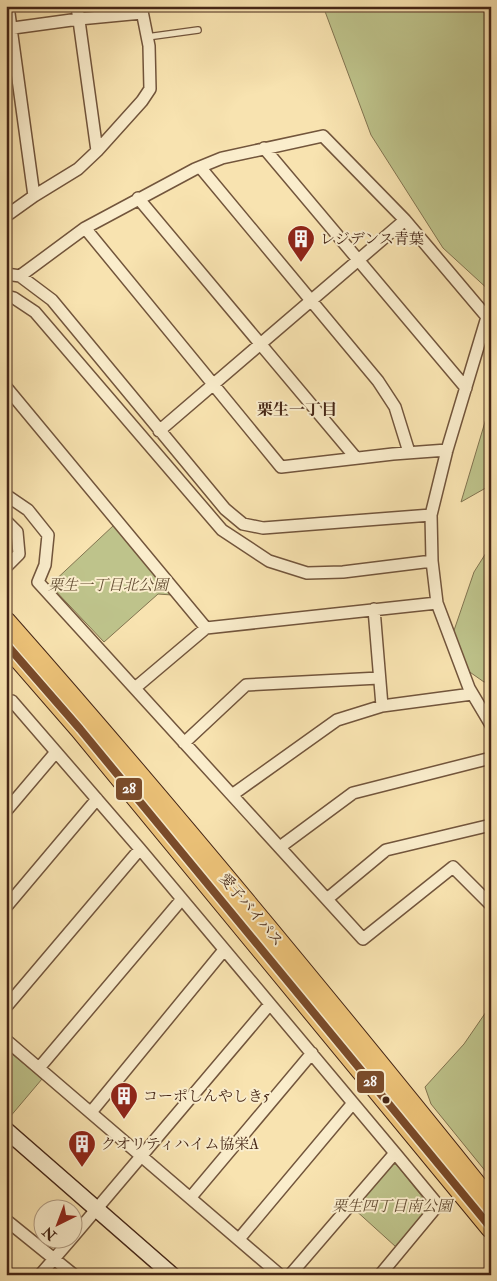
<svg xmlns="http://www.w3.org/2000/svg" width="497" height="1281" viewBox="0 0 497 1281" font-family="'IM FELL Double Pica','Noto Serif JP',serif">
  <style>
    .green { fill: #bec38b; stroke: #827450 }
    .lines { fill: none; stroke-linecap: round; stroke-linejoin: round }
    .lane-casing { stroke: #72553c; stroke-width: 8 }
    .street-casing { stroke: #72553c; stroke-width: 14 }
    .secondary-casing { stroke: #452616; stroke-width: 18 }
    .highway-casing { stroke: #452616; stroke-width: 22 }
    .lane { stroke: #faedcc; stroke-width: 5.5 }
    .street { stroke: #faedcc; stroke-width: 11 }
    .secondary { stroke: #faedcc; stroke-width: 15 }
    .highway { stroke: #ecc278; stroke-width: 20 }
    .bus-1-casing { stroke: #faedcc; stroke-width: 11 }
    .bus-1 { stroke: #7a4b2a; stroke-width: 8 }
    .bus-dot { fill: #452616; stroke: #faedcc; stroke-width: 2 }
    .labels { text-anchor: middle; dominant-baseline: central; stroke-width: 4; stroke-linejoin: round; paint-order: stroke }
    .poi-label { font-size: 15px; fill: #452616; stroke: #faedcc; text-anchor: start }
    .park-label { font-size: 15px; font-style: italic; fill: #634d33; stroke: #faedcc }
    .street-label { font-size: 15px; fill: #452616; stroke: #faedcc }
    .neighbourhood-label { font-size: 16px; font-weight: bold; fill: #452616; stroke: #faedcc }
    .line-badge { stroke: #faedcc; stroke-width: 2 }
    .badge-label { font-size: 14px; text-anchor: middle; font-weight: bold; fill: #fff }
  </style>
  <rect width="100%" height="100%" fill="#f8e3b0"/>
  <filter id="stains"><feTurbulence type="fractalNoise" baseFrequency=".004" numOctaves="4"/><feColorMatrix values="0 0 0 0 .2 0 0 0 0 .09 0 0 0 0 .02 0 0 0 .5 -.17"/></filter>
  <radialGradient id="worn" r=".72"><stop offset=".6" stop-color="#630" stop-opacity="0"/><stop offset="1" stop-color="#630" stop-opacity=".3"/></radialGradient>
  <path class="green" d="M323,6H491V292L443,248L371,135Z
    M491,402V485L461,502Z
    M114,525L172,595L158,594L104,642L50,585Z
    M491,545V682H484L454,661L449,645L474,572Z
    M486,1012L491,1014V1178L431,1104L425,1087L464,1044Z
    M6,1049L42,1079L9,1118L6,1115Z
    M396,1164L428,1204V1209L396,1247L353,1208L391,1165Z"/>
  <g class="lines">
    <defs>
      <path id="lane" d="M147,37L198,30"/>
      <path id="street" d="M77,6L97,151
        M6,29L79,19L142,13
        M264,148L466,388
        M200,167L378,381L395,407L409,452
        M34,196L78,169L97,151L142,101L150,89L149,46L141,6
        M138,198L356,458
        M6,216L34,196L8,6
        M85,228L281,467L393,454L447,450
        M6,274L20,276L52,300L225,509L243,524L263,528L431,515
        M20,276L85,228L195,169L222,158L323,136L405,220L487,317L447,450L431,515L432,561
        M6,296L14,298L35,312L222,530L269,561L307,573L343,572L432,561L437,603L469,688L491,725
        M6,387L206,628
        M159,431L405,220
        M6,495L28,510L48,535L45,565L38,582L363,939L453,867L491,905
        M6,521L17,532L19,554L6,567
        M374,609L382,706
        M135,688L206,628L437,603
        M6,708L12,701L140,849L270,1004L72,1238
        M184,743L246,685L379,678
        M232,795L337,720L382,706L472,694
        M6,811L56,752
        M280,847L353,793L491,758
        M327,899L386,850L491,825
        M6,907L97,799
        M270,1004L395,1153L290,1275
        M6,1007L140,849
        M6,1040L280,1275
        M39,1068L182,899
        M92,1111L224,950
        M191,1197L312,1053
        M6,1220L74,1275
        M239,1239L353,1103
        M40,1275L72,1238
        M380,1275L438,1205L395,1153"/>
      <path id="secondary" d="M6,1130L172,1275"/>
      <path id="highway" d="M6,622C173,811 333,1006 491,1203
        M6,644L80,729L491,1228"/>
    </defs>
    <use href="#lane" class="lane-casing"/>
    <use href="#street" class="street-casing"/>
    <use href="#secondary" class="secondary-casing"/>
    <use href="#highway" class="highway-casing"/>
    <use href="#lane" class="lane"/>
    <use href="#street" class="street"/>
    <use href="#secondary" class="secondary"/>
    <use href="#highway" class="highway"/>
    <defs>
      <path id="bus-1" d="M6,644L80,729L491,1228"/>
    </defs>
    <use href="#bus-1" class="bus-1-casing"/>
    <use href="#bus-1" class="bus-1"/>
  </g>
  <defs>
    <symbol id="building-pin" viewBox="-11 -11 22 30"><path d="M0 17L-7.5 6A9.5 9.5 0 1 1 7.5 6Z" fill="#8f2418" stroke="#faedcc"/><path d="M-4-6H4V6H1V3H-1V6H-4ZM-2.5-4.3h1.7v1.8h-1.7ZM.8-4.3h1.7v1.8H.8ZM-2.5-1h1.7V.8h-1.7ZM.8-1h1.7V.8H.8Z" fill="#fff"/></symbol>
  </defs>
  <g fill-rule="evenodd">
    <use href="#building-pin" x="285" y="223" width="32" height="43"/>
    <use href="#building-pin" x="108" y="1080" width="32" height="43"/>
    <use href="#building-pin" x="66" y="1128" width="32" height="43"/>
  </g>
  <circle class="bus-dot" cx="386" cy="1100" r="4.5"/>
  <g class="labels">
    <g class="poi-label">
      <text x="320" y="239">レジデンス青葉</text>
      <text x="143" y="1096">コーポしんやしき5</text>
      <text x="101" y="1144">クオリティハイム協栄A</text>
    </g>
    <g class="park-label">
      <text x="108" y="585">栗生一丁目北公園</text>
      <text x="392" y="1206">栗生四丁目南公園</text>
    </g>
    <g class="street-label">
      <text transform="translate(251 910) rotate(50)">愛子バイパス</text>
    </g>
    <g class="neighbourhood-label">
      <text x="297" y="410">栗生一丁目</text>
    </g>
  </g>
  <g class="line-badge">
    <rect x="115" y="777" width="28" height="24" rx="5" fill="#7a4b2a"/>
    <rect x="356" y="1070" width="29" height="24" rx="5" fill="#7a4b2a"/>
  </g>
  <g class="badge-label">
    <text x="129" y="793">28</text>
    <text x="370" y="1086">28</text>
  </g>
  <rect width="497" height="1281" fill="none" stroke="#f8e3b0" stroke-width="25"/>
  <rect x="8" y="8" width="482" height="1266" fill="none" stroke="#452616" stroke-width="2.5"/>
  <rect x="12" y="12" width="472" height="1256" fill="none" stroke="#452616"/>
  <g transform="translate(58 1224) rotate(222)"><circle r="24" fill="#faedcc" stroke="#b29d83"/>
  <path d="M0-4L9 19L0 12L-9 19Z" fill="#8f2418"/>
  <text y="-8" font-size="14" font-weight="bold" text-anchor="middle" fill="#452616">N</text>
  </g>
  <rect width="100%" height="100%" filter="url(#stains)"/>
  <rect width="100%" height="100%" fill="url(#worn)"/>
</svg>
